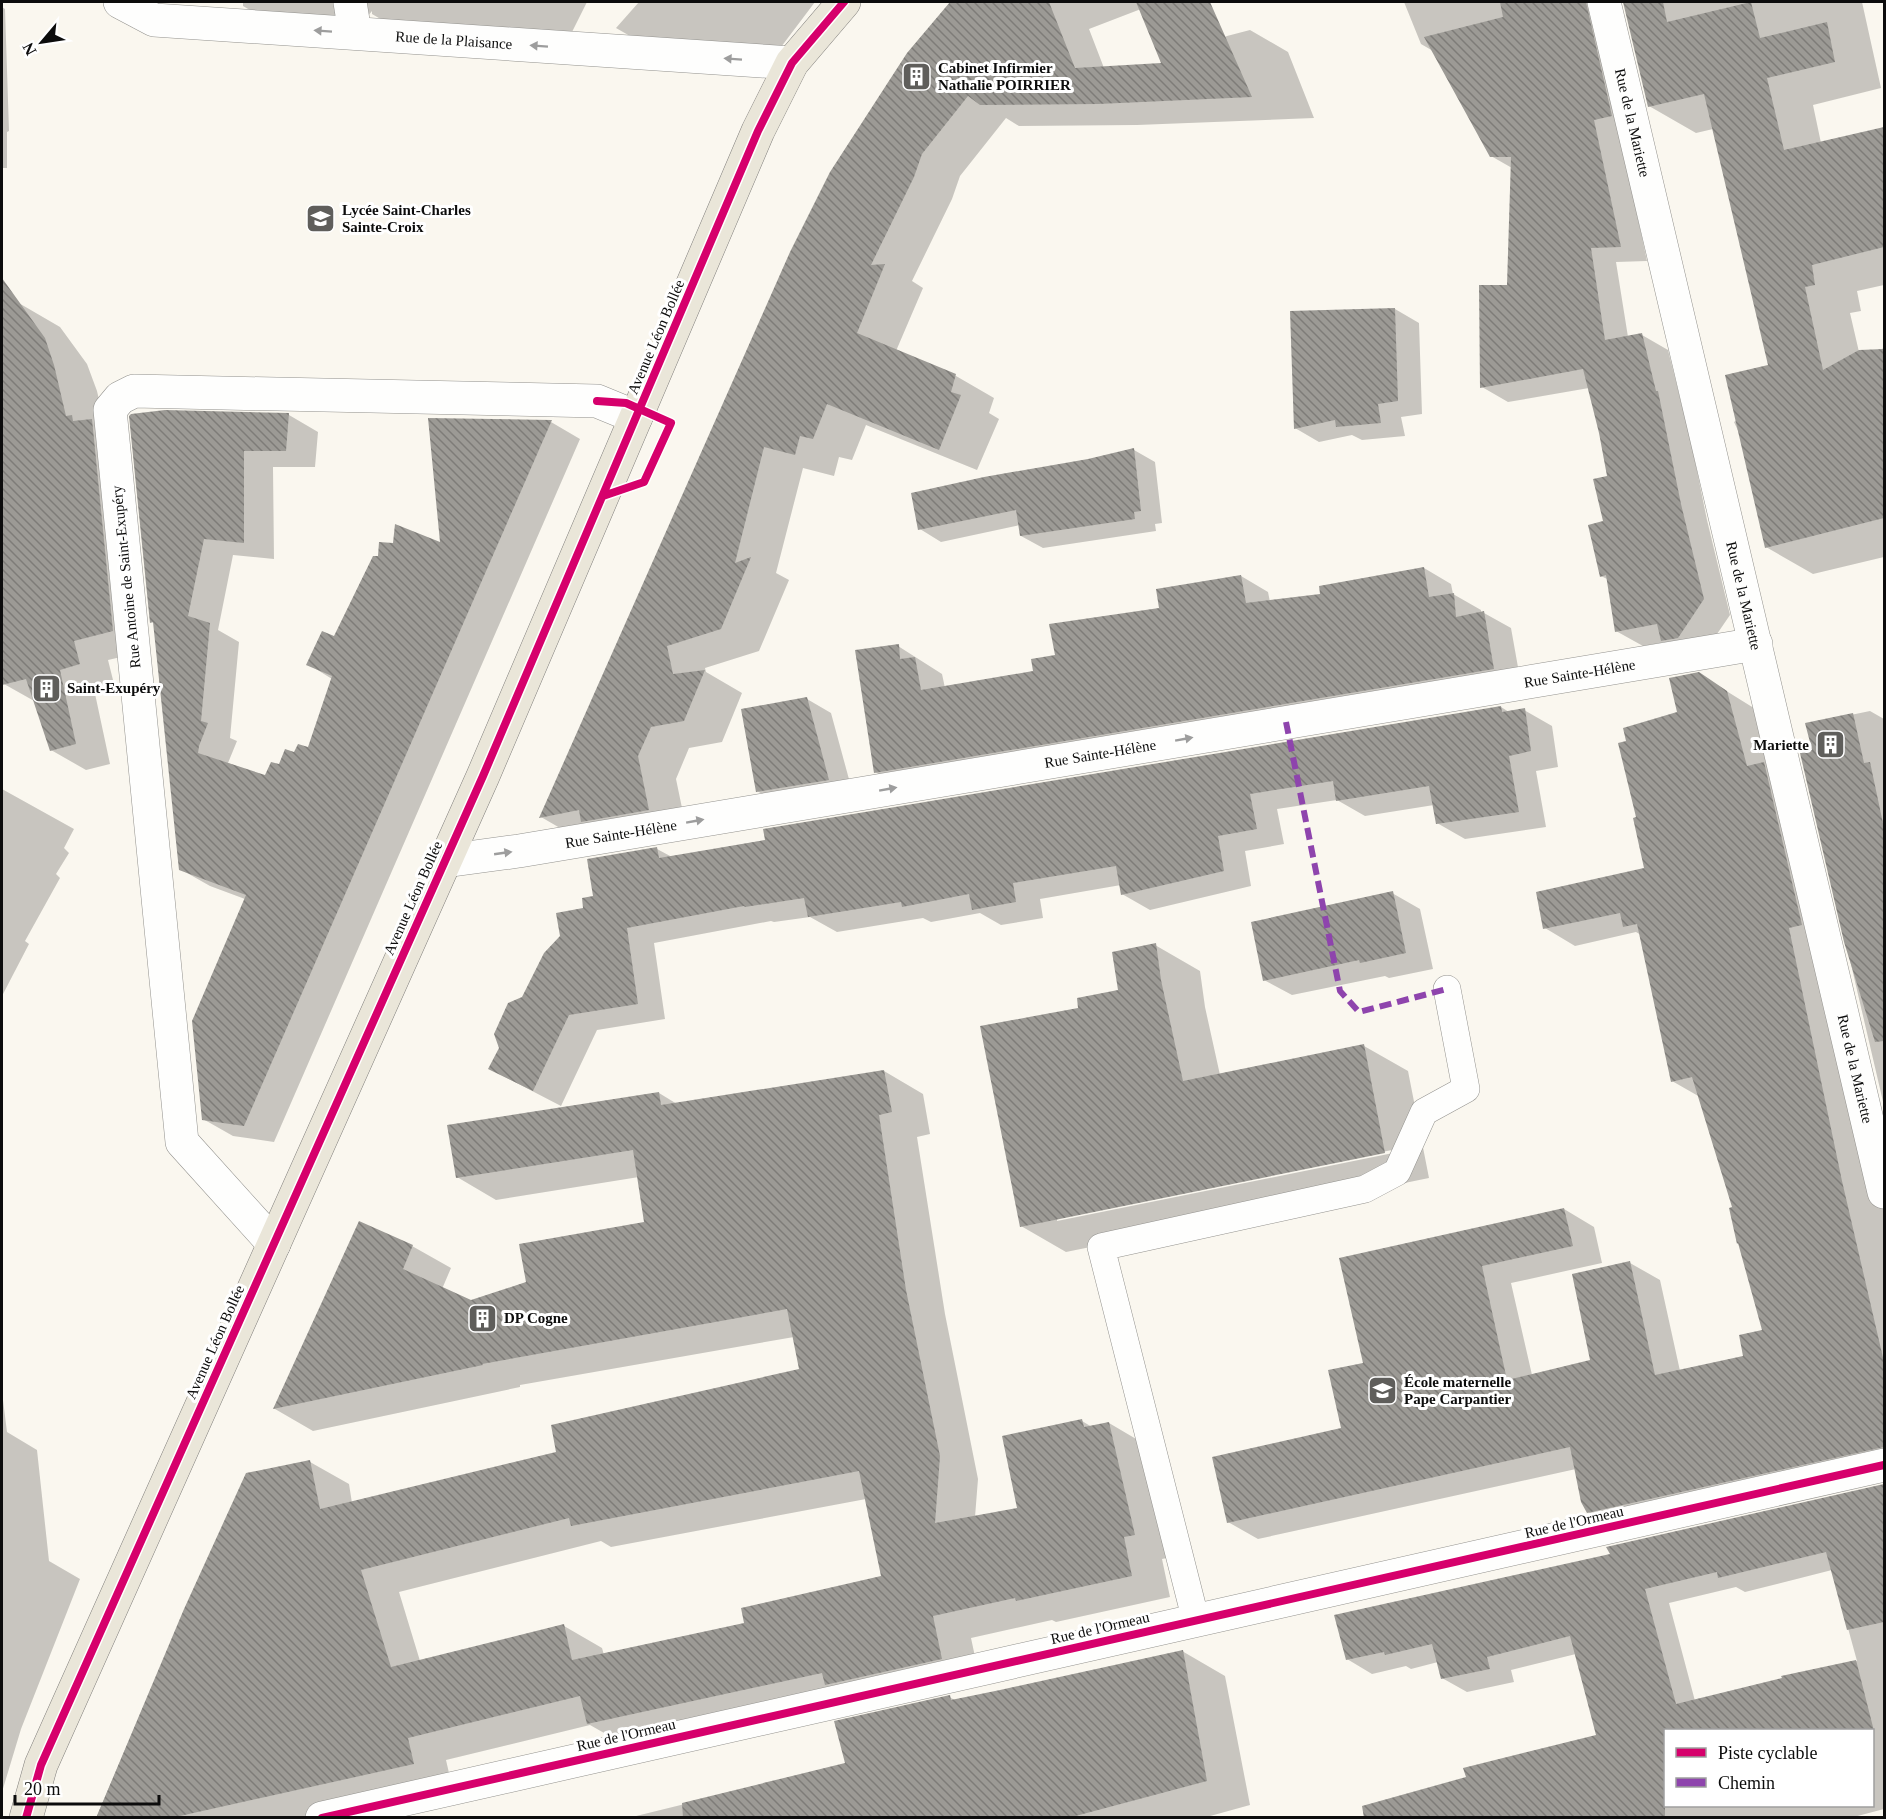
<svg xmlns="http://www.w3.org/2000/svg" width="1886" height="1819" viewBox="0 0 1886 1819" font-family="'Times New Roman',serif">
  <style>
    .shadow { fill: #0003; fill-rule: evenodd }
    .building { fill: url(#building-back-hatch); fill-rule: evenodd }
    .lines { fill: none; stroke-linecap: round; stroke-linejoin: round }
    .service-casing { stroke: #93928e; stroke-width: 28 }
    .minor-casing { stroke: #93928e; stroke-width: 34 }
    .primary-casing { stroke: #807f7c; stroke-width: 34 }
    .service { stroke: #fefefd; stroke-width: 27 }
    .minor { stroke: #fefefd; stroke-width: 33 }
    .primary { stroke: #eae6d9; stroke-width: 33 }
    .quiet { stroke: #8e44ad; stroke-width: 6; stroke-dasharray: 12 6; stroke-linecap: butt }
    .cycleway-casing { stroke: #fff; stroke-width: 11 }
    .cycleway { stroke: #d6006c; stroke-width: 8 }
    .oneway { fill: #9d9d9d }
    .labels { text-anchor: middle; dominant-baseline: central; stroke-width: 6; stroke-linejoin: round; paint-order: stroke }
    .street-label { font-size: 15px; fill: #0c0c0c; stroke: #fff }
    .poi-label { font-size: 15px; font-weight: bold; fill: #0c0c0c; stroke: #fff; text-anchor: start }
  </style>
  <defs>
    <pattern id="building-back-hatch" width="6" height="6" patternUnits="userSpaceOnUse" patternTransform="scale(1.5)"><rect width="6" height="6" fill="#9c9a95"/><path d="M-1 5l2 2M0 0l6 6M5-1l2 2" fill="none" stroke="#7e7c78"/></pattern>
  </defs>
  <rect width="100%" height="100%" fill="#faf7ef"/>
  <path class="shadow" d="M243,2H587L566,44L408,35L372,14V11L368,16L279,27L243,6Z
    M639,2H815L775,55L651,48L616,28Z
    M952,2H1181L1168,51L1141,9L1089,29L1104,68L1154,69L1227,36L1250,30L1288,52L1314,118L1137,125L1019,126L1006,118L960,176L952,199L912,281L923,288L896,351L956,376L994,398L989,413L999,419L977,470L866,425L852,460L839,457L834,476L803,468L776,573L789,580L759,651L705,668L706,672L742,693L722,742L689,748L676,779L687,832L579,839L541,817L915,44Z
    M1404,2H1587L1620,135L1647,261L1616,262L1628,337L1642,335L1668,350L1682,406L1684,407L1707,520L1730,615L1704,653L1689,655L1666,642L1643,646L1616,631L1609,580L1601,576L1609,477L1600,432L1589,388L1508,402L1482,387L1508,286L1512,168L1491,156L1433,51L1421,44Z
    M1624,2H1862L1881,88L1813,105L1821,143L1884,128V285L1857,291L1861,311L1850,313L1859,352L1877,351L1884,348V433L1870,437L1884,500V557L1813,574L1766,547L1740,435L1734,422L1737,420L1769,366L1713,129L1696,133L1649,106Z
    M2,7L5,9L9,131L7,132V168H2Z
    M17,302L60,327L87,364L97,391L114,465L147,651L108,660L114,684L94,689L110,764L86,770L51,750L36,702L4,684L2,676V509L11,504L2,505V311Z
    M1395,309L1419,323L1422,414L1401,417L1405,436L1362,440L1352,435L1319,442L1295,428Z
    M289,415L318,432L315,467H273L274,559L233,555L218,630L239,642L230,738L237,741L228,763L266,777L294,754L309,749L332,679L308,664L335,638L442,544L430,419L551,422L580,439L274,1142L233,1136L203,1119L245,899L210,886L180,869L154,623L151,622L131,416Z
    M1134,450L1155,462L1162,523L1155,524L1156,531L1043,548L1021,536L1020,525L941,542L920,529L1089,460Z
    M1424,568L1451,584L1453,594L1481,610V613H1484L1511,628L1521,684L903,787L875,772L898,646L942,674L945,688L1035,673L1057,656L1161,609L1241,576L1268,592L1270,602L1322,595Z
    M1699,674L1757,710L1884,1168V1469L1619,1529L1588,1512L1576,1469L1258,1539L1228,1522L1343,1429L1364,1364L1341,1259L1564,1209L1594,1227L1602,1263L1511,1283L1532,1375L1592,1361L1630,1263L1660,1280L1680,1371L1745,1357L1763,1331L1734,1208L1700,1097L1672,1081L1641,935L1636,932L1575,946L1545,928L1645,869L1628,742L1679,713Z
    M807,699L831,713L853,794L782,805L757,791Z
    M1501,707L1509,712L1524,710L1552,726L1558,767L1536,771L1546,827L1465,839L1437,823L1434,805L1365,816L1337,800L1277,809L1284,844L1245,851L1251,886L1150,910L1122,894L1121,885L1040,899L1043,918L1001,925L980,913L931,922L923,918L837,932L810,917L774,922L771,921L654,943L665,1019L597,1030L561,1106L490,1069L523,999L585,909L595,897L657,849L672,857Z
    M1870,711L1884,719V1106L1802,754L1813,751L1807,724Z
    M2,789L74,829L64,848L69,853L56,874L60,878L25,941L29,944L2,996Z
    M1392,893L1420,909L1433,969L1389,978L1385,976L1292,995L1264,980Z
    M1155,945L1200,971L1205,1007L1220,1075L1364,1046L1408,1071L1429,1178L1066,1252L1021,1226L1080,1009L1120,991ZM1392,1150L1393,1153L1057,1221V1218Z
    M884,1071L923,1094L930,1134L917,1137L945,1314L978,1479L975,1517L1019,1510L1082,1421L1092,1427L1109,1423L1148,1446L1172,1557L1162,1559L1170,1597L1056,1622L1052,1620L971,1638L980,1680L627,1746L590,1725L446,1760L452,1786L309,1818H96L185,1609L310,1462L349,1484L352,1503L558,1453L801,1370L794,1337L520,1385V1387L313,1431L275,1409L359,1223L412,1246L451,1268L442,1289L471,1302L528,1283L646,1223L639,1177L496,1200L457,1177L659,1093L677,1104ZM866,1499L883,1577L746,1624L604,1655L602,1648L564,1626L420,1661L399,1592L601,1541L611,1547Z
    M2,1392L7,1432L37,1450L49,1561L80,1579L21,1729L2,1792Z
    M1884,1486V1809L1850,1818H1382L1598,1736L1576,1654L1511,1670L1514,1682L1467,1692L1442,1678L1438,1662L1411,1669L1406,1666L1372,1674L1347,1659L1612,1555L1608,1548ZM1832,1570L1857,1661L1783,1678V1679L1695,1701L1669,1603L1736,1587L1745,1592ZM1666,1730H1872V1806H1666Z
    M1182,1651L1225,1676L1250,1805L1203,1818H628L847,1764L949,1697L957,1701Z"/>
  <path class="building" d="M950,2H1049L1075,68L1161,63L1136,2H1210L1252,97L1098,104L980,105L968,96L922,154L914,177L871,265L885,264L857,333L956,374L951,392L961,395L939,450L827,404L813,439L800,436L795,455L764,447L735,563L751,557L721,629L667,646L673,674L705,670L684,721L651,727L638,756L649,810L581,822L579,810L539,818L790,252L830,172L907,53Z
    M1500,2H1586L1612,116L1594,120L1621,247L1591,248L1605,340L1642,333L1656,391H1658L1681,504L1704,599L1678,638L1661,641L1657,624L1615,632L1606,575L1600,577L1588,525L1603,521L1593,479L1607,476L1599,433L1583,369L1480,388L1479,285H1507L1511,157H1490L1424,37L1503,17Z
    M1623,2H1663L1667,22L1751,2L1760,38L1827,22L1835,62L1767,78L1784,150L1884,127V247L1812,265L1815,285L1805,287L1823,370L1859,350L1884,349V518L1765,548L1725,375L1768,365L1704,94L1648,107Z
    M2,278L45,338L54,365L66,416L72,415L73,421L92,419L113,631L74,641L80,664L60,670L76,744L50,751L26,679L2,685Z
    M1395,308L1398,401L1378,404L1381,423L1336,427L1335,420L1294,429L1290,311Z
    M165,410L289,413L286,451H244V543L204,539L188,616L210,623L201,721L208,723L199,746L198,753L265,775L271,762L279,764L285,749L294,752L298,744L308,747L332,676L306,665L322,631L334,636L373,556H378L379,542L393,543L395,524L440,542L428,418L552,420L244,1126L202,1120L192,1021L246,895L179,870L153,622L150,623L129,416L131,414Z
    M1134,448L1141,511L1134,512L1135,519L1020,536L1016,510L918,530L911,493L984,477L1088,459Z
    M1424,567L1429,597L1454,593L1456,617L1484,611L1494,669L874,773L855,650L899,644L900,659L915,657L921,690L1033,671L1031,659L1055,655L1049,624L1159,608L1156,589L1241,575L1246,603L1320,594L1319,586Z
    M1699,672L1727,691L1747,766L1764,762L1802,925L1789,928L1842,1181L1884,1362V1447L1587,1513L1581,1502L1570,1447L1227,1523L1212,1457L1341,1428L1328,1370L1363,1363L1339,1258L1564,1208L1573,1246L1482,1266L1507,1380L1590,1360L1572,1274L1630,1261L1655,1375L1743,1356L1739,1335L1762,1330L1738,1243L1737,1244L1729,1208L1732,1207L1692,1077L1671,1082L1637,924L1623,927L1620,913L1543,929L1536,892L1644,868L1633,818L1636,817L1618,743L1626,741L1623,728L1677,712L1669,678Z
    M807,697L829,780L756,792L741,709Z
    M1501,706L1502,712L1525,708L1531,751L1509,756L1519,812L1436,824L1429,786L1336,801L1333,781L1250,794L1257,829L1218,836L1224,871L1121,895L1116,866L1013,883L1016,902L972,910L969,894L902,907L901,902L808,917L804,898L745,907L744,906L627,928L638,1004L569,1015L533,1091L488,1069L499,1048L494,1034L508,1003L522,997L544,953L560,936L556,913L583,908L582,898L593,896L587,859L657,847L659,858L765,840L763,829Z
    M1853,713L1864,763L1870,762L1884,828V1041L1875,1042L1844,942L1800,753L1812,750L1805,723Z
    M1393,891L1406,953L1360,963L1359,960L1263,981L1251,922Z
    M1156,943L1161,980L1183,1081L1364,1044L1385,1153L1020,1227L980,1026L1078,1008L1077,998L1118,990L1112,952Z
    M884,1070L892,1112L879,1115L906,1290L940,1456L935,1523L1017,1508L1002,1436L1082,1419L1084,1427L1109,1422L1135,1535L1124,1537L1132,1576L1016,1601L1015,1598L933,1616L942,1659L825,1685L822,1673L587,1724L580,1696L408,1738L414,1764L171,1818H96L184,1609L246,1473L310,1460L320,1509L556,1452L551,1425L799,1369L787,1309L482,1364L483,1365L273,1409L359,1221L413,1245L403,1269L471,1300L526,1282L519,1244L644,1222L633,1150L456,1178L447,1125L659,1092L661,1105ZM859,1471L881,1576L741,1608L744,1623L572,1660L564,1624L391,1667L361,1570L569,1518L571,1526Z
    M1884,1484V1622L1847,1630L1826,1552L1718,1578L1717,1572L1645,1589L1676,1704L1782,1678L1781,1676L1856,1660L1874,1731H1665V1818H1364L1362,1806L1466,1777L1463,1768L1596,1735L1570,1636L1487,1657L1490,1669L1441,1679L1432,1644L1385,1655L1384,1652L1346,1660L1334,1615L1610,1554L1606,1547Z
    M1183,1650L1207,1781L1068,1818H683L682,1803L845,1763L834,1721L950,1695L951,1700L1000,1690Z"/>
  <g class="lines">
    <defs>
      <path id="service" d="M1196,1621L1101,1247L1365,1189L1397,1172L1424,1112L1466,1089L1447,989"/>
      <g id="minor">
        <path id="s1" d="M120,2L154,20L792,63"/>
        <path d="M350,2L355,33"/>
        <path id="s2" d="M1604,2L1884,1192"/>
        <path id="s3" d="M445,861L519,851L1756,644"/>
        <path d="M274,1244L182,1142L110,410L120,398L134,391L597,401L636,417"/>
        <path d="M322,1818L1884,1465"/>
      </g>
      <path id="primary" d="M26,1818L41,1765L483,776L758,131L792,63L844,2"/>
    </defs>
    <use href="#service" class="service-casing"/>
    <use href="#minor" class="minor-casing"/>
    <use href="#primary" class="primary-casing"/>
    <use href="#service" class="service"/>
    <use href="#minor" class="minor"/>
    <use href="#primary" class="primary"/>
    <path class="quiet" d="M1286,722L1340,991L1359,1012L1447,989"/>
    <defs>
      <path id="cycleway" d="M597,401L626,403L671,423L644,482L603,496
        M26,1818L41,1765L483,776L758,131L792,63L844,2
        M322,1818L1884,1465"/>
    </defs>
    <use href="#cycleway" class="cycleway-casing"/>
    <use href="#cycleway" class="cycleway"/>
  </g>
  <defs><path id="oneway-solid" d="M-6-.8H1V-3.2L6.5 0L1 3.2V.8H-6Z" transform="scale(1.5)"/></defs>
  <g class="oneway">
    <use href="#oneway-solid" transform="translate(323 31) rotate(-176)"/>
    <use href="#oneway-solid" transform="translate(539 46) rotate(-176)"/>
    <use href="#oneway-solid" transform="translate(733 59) rotate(-176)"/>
    <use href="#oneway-solid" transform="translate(1184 739) rotate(-10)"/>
    <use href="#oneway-solid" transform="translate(888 789) rotate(-10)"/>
    <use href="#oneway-solid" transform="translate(695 821) rotate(-10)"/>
    <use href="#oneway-solid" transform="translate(503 853) rotate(-8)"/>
  </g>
  <defs>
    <symbol id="building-square" viewBox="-11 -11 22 22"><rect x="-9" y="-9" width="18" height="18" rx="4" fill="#5f5e5b" stroke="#fff"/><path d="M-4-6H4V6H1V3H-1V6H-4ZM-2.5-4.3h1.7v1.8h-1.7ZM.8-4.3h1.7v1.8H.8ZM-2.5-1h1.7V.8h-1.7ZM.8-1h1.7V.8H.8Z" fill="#fff"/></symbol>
    <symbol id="school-square" viewBox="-11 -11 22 22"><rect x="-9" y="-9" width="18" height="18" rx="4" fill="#5f5e5b" stroke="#fff"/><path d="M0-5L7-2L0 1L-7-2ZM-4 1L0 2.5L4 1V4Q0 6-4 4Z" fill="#fff"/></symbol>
  </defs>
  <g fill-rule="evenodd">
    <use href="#building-square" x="900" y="60" width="33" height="33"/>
    <use href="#school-square" x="304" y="202" width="33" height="33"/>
    <use href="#building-square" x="30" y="672" width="33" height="33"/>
    <use href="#building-square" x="1814" y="728" width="33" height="33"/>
    <use href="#building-square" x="466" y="1302" width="33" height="33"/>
    <use href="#school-square" x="1366" y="1374" width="33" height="33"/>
  </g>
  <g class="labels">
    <g class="street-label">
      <text stroke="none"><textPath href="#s1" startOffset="339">Rue de la Plaisance</textPath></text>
      <text stroke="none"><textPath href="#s2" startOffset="124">Rue de la Mariette</textPath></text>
      <text transform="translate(656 337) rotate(-67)">Avenue Léon Bollée</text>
      <text transform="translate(126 577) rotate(-96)">Rue Antoine de Saint-Exupéry</text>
      <text stroke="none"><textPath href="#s2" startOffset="610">Rue de la Mariette</textPath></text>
      <text stroke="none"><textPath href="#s3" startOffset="1150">Rue Sainte-Hélène</textPath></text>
      <text stroke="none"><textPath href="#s3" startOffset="664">Rue Sainte-Hélène</textPath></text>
      <text stroke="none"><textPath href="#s3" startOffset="178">Rue Sainte-Hélène</textPath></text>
      <text transform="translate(413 898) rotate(-66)">Avenue Léon Bollée</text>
      <text stroke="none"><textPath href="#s2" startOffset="1096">Rue de la Mariette</textPath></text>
      <text transform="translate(215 1342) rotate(-66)">Avenue Léon Bollée</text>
      <text transform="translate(1574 1522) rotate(-13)">Rue de l'Ormeau</text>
      <text transform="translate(1100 1628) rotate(-13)">Rue de l'Ormeau</text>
      <text transform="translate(626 1735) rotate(-13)">Rue de l'Ormeau</text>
    </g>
    <g class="poi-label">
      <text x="938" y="68">Cabinet Infirmier<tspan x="938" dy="17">Nathalie POIRRIER</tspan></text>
      <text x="342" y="210">Lycée Saint-Charles<tspan x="342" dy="17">Sainte-Croix</tspan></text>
      <text x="67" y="688">Saint-Exupéry</text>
      <text x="1809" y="745" text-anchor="end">Mariette</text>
      <text x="504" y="1318">DP Cogne</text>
      <text x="1404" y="1382">École maternelle<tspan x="1404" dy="17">Pape Carpantier</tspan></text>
    </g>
  </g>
  <rect width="1886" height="1819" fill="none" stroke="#0c0c0c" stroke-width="6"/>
  <rect x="1664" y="1729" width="210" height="78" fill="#ffffff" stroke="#9e9e9e" stroke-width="1.5"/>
  <rect x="1676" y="1748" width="30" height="9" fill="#d6006c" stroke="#9e9e9e" stroke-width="1.5"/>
  <text x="1718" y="1759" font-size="18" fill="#0c0c0c">Piste cyclable</text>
  <rect x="1676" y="1778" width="30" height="9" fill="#8e44ad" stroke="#9e9e9e" stroke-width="1.5"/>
  <text x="1718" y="1789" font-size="18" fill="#0c0c0c">Chemin</text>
  <g transform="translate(42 42) rotate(241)" stroke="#ffffff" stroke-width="4.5" paint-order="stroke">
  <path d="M0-4.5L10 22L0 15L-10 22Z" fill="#0c0c0c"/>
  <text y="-9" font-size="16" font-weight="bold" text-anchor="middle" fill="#0c0c0c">N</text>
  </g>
  <path d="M15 1795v9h144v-9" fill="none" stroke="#0c0c0c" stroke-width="3"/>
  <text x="24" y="1795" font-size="18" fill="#0c0c0c" stroke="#ffffff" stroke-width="4.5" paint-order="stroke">20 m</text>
</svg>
